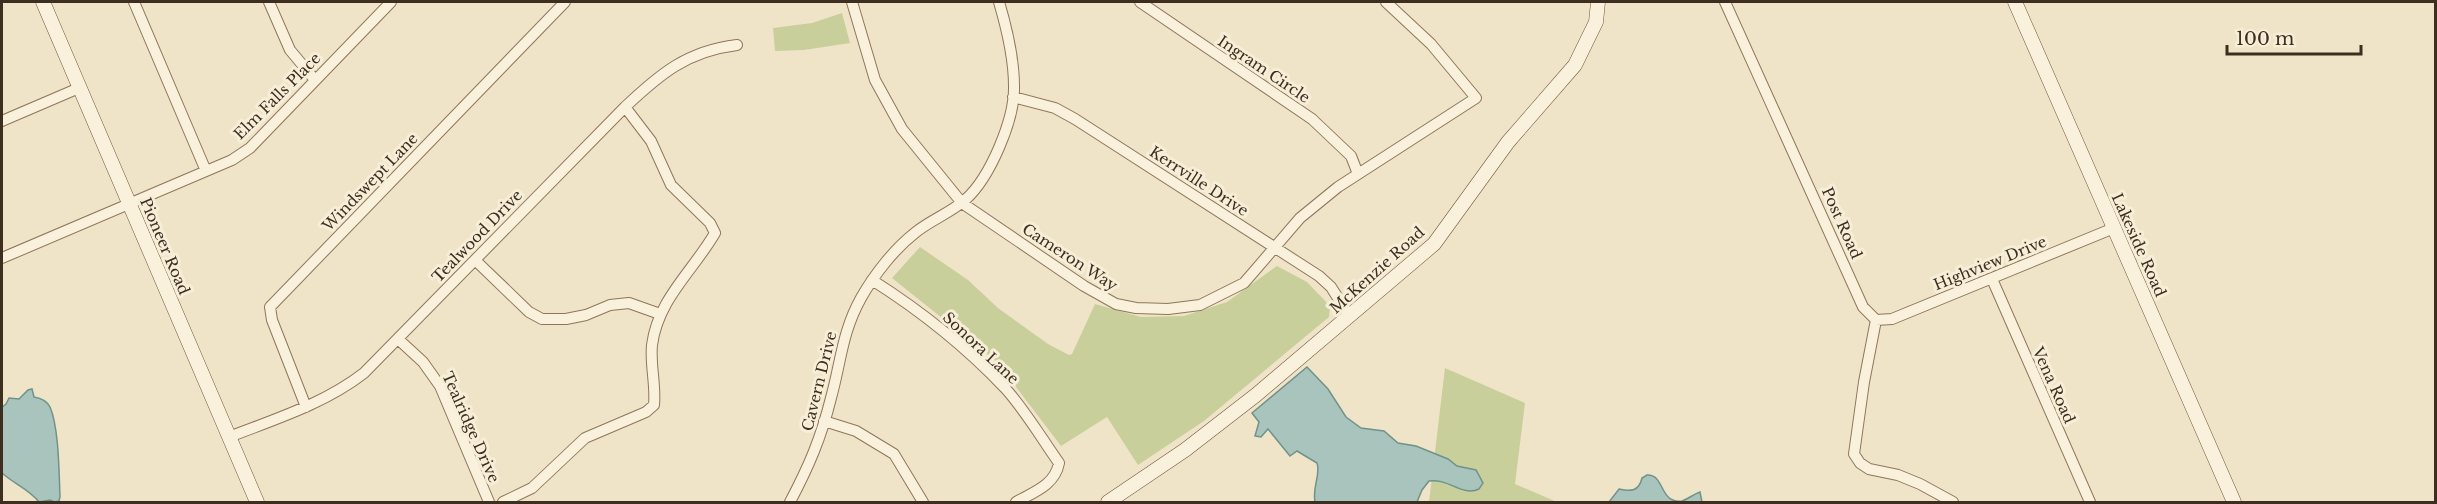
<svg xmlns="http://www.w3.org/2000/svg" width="2437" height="504" viewBox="0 0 2437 504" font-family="'Libre Baskerville',serif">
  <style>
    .green { fill: #c9cf9b }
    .water { fill: #a9c4bc; stroke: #6f938a; stroke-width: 1.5 }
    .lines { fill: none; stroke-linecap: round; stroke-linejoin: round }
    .street-casing { stroke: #8d765c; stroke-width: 12 }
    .secondary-casing { stroke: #6f573f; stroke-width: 15 }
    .street { stroke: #faf1dc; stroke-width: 10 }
    .secondary { stroke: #faf1dc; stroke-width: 14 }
    .labels { text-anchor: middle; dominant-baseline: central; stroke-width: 6; stroke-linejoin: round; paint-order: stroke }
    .street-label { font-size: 15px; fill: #3d2e20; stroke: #f7eed8 }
  </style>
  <rect width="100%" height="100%" fill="#f0e4c8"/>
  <path class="green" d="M842,13L850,43L804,50L775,51L773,28L812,23Z
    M920,247L968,280L998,308L1048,344L1069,355L1072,354L1095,304L1141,317L1184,316L1227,302L1277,266L1307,282L1330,306L1329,317L1204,421L1138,465L1107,417L1061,446L997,362L892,278Z
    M1445,368L1525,403L1515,484L1557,502H1429Z"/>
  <path class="water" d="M1307,367L1328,389L1346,417L1361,428L1384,431L1398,443L1416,446L1448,459L1457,466L1476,470L1483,483L1479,489C1462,497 1449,478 1429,481L1422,490L1417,502H1315C1312,486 1321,475 1317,463L1297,451L1290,456L1268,429L1261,437L1255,436L1259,422L1252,413Z
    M32,389L34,397C40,398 47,401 50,407C59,428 59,473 60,497L59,501L55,502L50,500L39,502C29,489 14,484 2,473V407L6,404L9,398L19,399L28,390Z
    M1647,475C1665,474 1659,504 1682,501C1688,499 1694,494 1700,492L1702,502H1609L1619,489C1631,492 1639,491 1642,478Z"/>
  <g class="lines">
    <defs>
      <path id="street" d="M134,2L206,171
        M269,2L290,50L315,80
        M852,2L875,80L902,129L962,203L1084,286L1116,304L1136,308L1168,309L1200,305L1244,283L1300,218L1338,187L1476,98L1431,44L1386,2
        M1140,2L1312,119L1351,156L1358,174
        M1725,2L1863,307L1876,320L1864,382L1854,454L1860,463L1869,469L1898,475L1920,484L1953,502
        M1013,97L1055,108L1075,119L1319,276L1331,287L1350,317
        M2,121L79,88
        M2,258L232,160L250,148L391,2
        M475,260L529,312L542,319H566L586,315L610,305L629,303L660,314
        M1992,279L2090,502
        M872,280C921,311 965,346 1005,388C1025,410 1042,439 1059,463C1055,485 1034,492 1016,502
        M1876,320L1892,319L2114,228
        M398,339L423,362L440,386L489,502
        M306,407L272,320L270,307L565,2
        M824,421L856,431L894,454L923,502
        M229,437C275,419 324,404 364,373L625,107C660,74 687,51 737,45
        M503,502L532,488L585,438L646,412L654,405C656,385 650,365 652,345C658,299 693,271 715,233L710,223L671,185L651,141L625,107
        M790,502C809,466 821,438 831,398C841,362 842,332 861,298C874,275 894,249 916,232C931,220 950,213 965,200C990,178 1015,119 1014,86C1014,57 1007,29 999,2"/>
      <path id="secondary" d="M43,2L257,502
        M2015,2L2234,502
        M1108,502L1185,450L1256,395L1434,244L1508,142L1575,65L1596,22L1598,2"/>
    </defs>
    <use href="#street" class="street-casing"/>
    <use href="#secondary" class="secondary-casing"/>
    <use href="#street" class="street"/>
    <use href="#secondary" class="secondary"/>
  </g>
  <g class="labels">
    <g class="street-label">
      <text transform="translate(1264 69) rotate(34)">Ingram Circle</text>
      <text transform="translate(277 96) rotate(-45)">Elm Falls Place</text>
      <text transform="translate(1199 181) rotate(33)">Kerrville Drive</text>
      <text transform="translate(370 182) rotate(-46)">Windswept Lane</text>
      <text transform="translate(1842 223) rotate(66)">Post Road</text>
      <text transform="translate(477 236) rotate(-46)">Tealwood Drive</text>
      <text transform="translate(2139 245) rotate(66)">Lakeside Road</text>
      <text transform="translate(165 246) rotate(67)">Pioneer Road</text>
      <text transform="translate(1070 257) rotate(33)">Cameron Way</text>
      <text transform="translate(1990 263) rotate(-22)">Highview Drive</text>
      <text transform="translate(1377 270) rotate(-42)">McKenzie Road</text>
      <text transform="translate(981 348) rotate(43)">Sonora Lane</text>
      <text transform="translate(819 381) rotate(-76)">Cavern Drive</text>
      <text transform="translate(2054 385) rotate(66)">Vena Road</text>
      <text transform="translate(471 427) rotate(66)">Tealridge Drive</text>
    </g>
  </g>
  <rect width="2437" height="504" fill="none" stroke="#3d2e20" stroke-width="6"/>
  <path d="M2227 45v9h134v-9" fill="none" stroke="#3d2e20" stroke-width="3"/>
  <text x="2236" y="45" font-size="18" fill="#3d2e20" stroke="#f7eed8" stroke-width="4.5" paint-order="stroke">100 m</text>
</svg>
